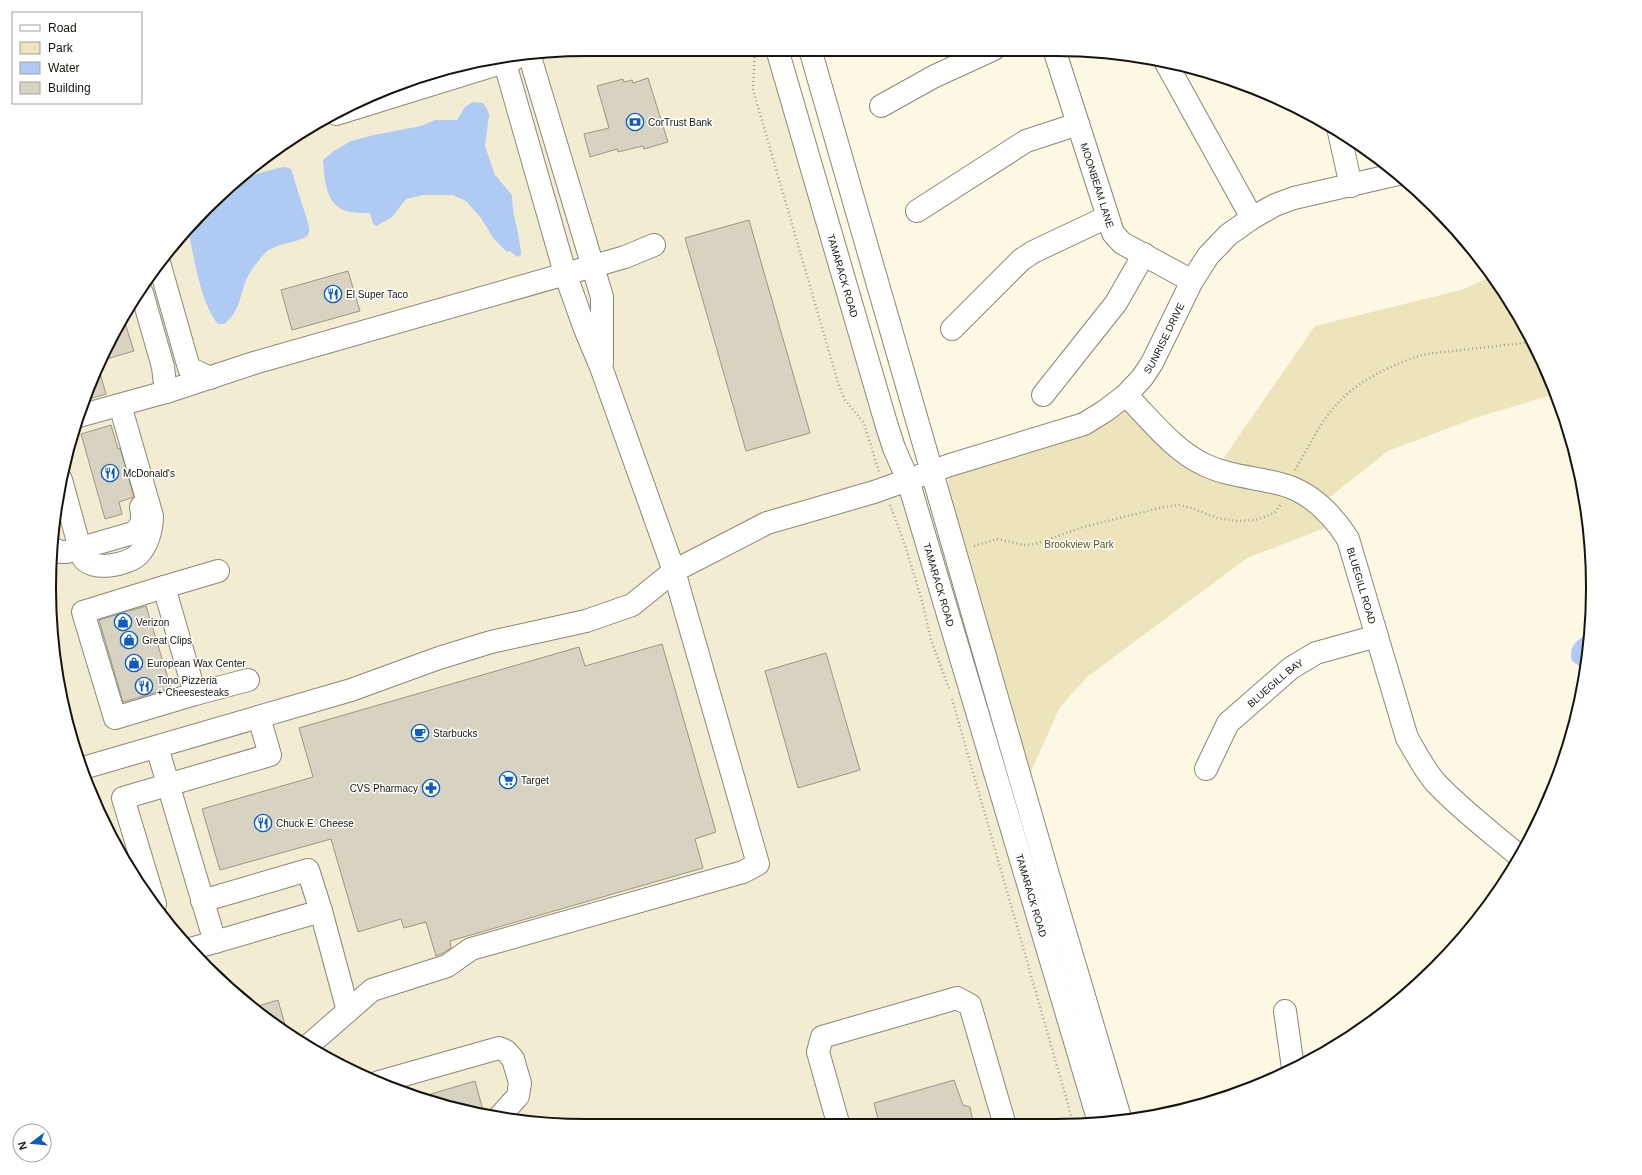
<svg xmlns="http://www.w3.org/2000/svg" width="1642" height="1175" viewBox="0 0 1642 1175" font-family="Arial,sans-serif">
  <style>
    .built { fill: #f2edd2 }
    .green { fill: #eee4bc }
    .water { fill: #afcaf3 }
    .building { fill: #d7d3c0; stroke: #9a9683 }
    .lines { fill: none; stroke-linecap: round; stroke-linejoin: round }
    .minor-casing { stroke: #8b8775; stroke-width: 24 }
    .path { stroke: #a29f90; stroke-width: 2.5; stroke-dasharray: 1 3; stroke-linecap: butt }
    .minor { stroke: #fff; stroke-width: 22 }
    .labels { text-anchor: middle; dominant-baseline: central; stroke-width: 3; stroke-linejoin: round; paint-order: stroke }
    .poi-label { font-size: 10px; fill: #15140d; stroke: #fff; text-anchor: start }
    .street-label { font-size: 10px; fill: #15140d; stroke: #fff }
    .park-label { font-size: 10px; fill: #5c5017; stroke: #fff }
    .rim { fill: none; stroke: #15140d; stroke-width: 2 }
  </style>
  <rect width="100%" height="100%" fill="#fcf8e4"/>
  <path class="built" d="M588,49H767L881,445L909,505L1088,1122L553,1125L448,1108L350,1071L260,1015L182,942L121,857L90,794L54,658V517L67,448L104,350L183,232L289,140L336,114L514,59Z"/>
  <path class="green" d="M1491,277L1521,318L1555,394L1478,417L1388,451L1320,505L1338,523L1247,558L1087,677L1060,707L1029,776L947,493L950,465L1063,431L1126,395L1216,469L1315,326L1461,290Z"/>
  <path class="water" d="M473,102L483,103L487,109L489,115L485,146L495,175L512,195C512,217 520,234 521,255L517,257L510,251L507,252L494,239L481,218L466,201L453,195H423L406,199L392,217L376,226L373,223L370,213C364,213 357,213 351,212C325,208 325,180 323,160L334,151L351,141L374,135L421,126L435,120H457L465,107Z
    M286,167L291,169L308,223C309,227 310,231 308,235C303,242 275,243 265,253C258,261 252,268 247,278C239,296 241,311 224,324H218C201,305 193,254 188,228L246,177L278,168Z
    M1590,634L1581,687L1577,678L1583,668L1572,661C1568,647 1577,638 1590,634Z"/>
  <path class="building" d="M648,78L668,142L644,149L643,146L618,152L617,149L590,157L584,134L609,128L597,86L623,79L624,82L632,80L633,83Z
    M749,220L810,433L746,451L685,238Z
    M348,271L360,311L292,330L281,290Z
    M124,320L134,351L100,361L104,350Z
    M98,366L106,394L86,400L93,379Z
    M111,425L118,449L120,448L134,497L119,502L122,514L105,519L81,434Z
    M146,606L171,688L123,702L99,620Z
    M662,644L716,832L695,839L703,868L450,941L451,948L443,953L436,956L426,922L404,928L401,919L358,932L331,839L220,870L202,809L313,777L299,728L579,647L585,666Z
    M826,653L860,770L798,788L765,671Z
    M278,1000L287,1032L260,1015L252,1008Z
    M954,1080L963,1105L970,1107L973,1122L879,1123L874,1103Z
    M475,1081L484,1114L448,1108L421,1097Z"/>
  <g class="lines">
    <defs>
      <g id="minor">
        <path id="s1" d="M777,49L886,423L894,448L908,480L1099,1122"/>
        <path d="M810,49L1049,878L1121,1121"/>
        <path id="s2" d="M1054,49L1113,233L1122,243L1192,281"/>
        <path d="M530,57L602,297V362"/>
        <path d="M1165,61L1252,218"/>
        <path d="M881,106L935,76L994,49"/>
        <path d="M336,114L514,59"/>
        <path d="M1339,132L1351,186"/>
        <path d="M917,211L1026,141L1078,124"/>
        <path d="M160,266L189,368L210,378"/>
        <path d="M142,293L163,367L166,392"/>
        <path d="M952,329L1021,260L1033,252L1107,217"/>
        <path d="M1043,395L1116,303L1144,254"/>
        <path id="s3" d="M1126,395C1150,419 1173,450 1205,465C1232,478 1262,477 1290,487C1316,497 1334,517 1348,539L1407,738C1416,753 1424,769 1435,782C1460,809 1491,832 1519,856"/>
        <path d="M79,416L166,392L254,363L625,257L654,245"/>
        <path d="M61,480L82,556C90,573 129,565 139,554C148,544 152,529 152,516L120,405"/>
        <path d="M54,549L61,552H67L133,533C143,527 143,517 141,507"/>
        <path d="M218,571L164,587L195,694L248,680"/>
        <path d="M164,587L83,612L115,718L195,694"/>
        <path d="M157,747L215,942L190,949"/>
        <path id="s4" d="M83,768L351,690L439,658L491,642L586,621L632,605L674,571L767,523L874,492L950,465L1084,424L1105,411L1126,395L1142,378L1152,363L1192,281L1208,256L1228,235L1252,218L1275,205L1294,198L1398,174"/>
        <path id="s5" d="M1206,769L1228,723L1291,668L1316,653L1377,636"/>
        <path d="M202,901L308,870L321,911L215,942"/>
        <path d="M155,904L123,798L270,755L259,717"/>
        <path d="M321,911L348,1011"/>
        <path d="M1285,1011L1293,1068"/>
        <path d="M309,1045L372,990L447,966L471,949L743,872L758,864L674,571L601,367L585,329L565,273L504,60"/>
        <path d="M379,1082L499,1048L506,1051L513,1059L520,1083L518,1096L500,1116"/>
        <path d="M838,1123L818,1052L822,1037L957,998L970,1005L1004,1122"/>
      </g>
    </defs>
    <use href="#minor" class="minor-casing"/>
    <path class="path" d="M755,49L753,90L756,100L839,386L845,400L864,423L879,472
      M1295,470C1309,447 1320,422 1338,403C1360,379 1395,363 1426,354L1532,342
      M890,505L905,545L922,601L931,640L950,691
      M974,546L997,539L1024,545L1035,544L1083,527L1164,507L1179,505L1192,508L1217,518L1238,521L1255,520L1265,517L1275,512L1281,504
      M952,699L1073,1122"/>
    <use href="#minor" class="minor"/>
  </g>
  <defs>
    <symbol id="bank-ring" viewBox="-11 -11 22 22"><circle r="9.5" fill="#fff" stroke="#0d5cc6" stroke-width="1.5"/><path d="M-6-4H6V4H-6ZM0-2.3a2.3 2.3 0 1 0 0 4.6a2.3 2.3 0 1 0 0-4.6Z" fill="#0d5cc6"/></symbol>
    <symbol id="restaurant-ring" viewBox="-11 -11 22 22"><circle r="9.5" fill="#fff" stroke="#0d5cc6" stroke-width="1.5"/><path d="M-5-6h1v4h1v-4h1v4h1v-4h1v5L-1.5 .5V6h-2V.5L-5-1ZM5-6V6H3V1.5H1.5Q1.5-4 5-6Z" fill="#0d5cc6"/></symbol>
    <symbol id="shop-ring" viewBox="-11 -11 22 22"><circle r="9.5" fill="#fff" stroke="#0d5cc6" stroke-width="1.5"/><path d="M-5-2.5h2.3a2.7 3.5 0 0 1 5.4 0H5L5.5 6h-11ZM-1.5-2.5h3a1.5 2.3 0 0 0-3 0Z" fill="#0d5cc6"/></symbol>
    <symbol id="cafe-ring" viewBox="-11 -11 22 22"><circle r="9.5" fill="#fff" stroke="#0d5cc6" stroke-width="1.5"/><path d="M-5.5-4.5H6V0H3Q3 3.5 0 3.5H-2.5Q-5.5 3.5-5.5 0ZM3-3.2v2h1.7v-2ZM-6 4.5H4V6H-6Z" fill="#0d5cc6"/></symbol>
    <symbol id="supermarket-ring" viewBox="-11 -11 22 22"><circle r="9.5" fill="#fff" stroke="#0d5cc6" stroke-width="1.5"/><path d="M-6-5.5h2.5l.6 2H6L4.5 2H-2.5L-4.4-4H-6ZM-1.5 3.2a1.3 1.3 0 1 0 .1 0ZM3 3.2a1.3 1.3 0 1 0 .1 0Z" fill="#0d5cc6"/></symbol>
    <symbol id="pharmacy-ring" viewBox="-11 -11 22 22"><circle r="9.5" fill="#fff" stroke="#0d5cc6" stroke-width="1.5"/><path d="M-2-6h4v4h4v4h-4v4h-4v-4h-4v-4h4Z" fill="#0d5cc6"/></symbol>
  </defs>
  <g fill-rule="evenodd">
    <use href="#bank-ring" x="625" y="112" width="20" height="20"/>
    <use href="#restaurant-ring" x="323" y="284" width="20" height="20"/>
    <use href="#restaurant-ring" x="100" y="463" width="20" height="20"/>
    <use href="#shop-ring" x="113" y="612" width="20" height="20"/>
    <use href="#shop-ring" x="119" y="630" width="20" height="20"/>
    <use href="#shop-ring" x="124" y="653" width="20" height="20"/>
    <use href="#restaurant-ring" x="134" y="676" width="20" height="20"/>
    <use href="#cafe-ring" x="410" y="723" width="20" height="20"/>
    <use href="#supermarket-ring" x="498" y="770" width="20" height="20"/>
    <use href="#pharmacy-ring" x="421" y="778" width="20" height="20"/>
    <use href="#restaurant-ring" x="253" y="813" width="20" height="20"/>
  </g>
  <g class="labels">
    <g class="poi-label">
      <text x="648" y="122">CorTrust Bank</text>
      <text x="346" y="294">El Super Taco</text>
      <text x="123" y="473">McDonald's</text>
      <text x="136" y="622">Verizon</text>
      <text x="142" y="640">Great Clips</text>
      <text x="147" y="663">European Wax Center</text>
      <text x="157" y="680">Tono Pizzeria<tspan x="157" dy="12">+ Cheesesteaks</tspan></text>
      <text x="433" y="733">Starbucks</text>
      <text x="521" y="780">Target</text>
      <text x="418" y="788" text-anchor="end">CVS Pharmacy</text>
      <text x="276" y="823">Chuck E. Cheese</text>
    </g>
    <g class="street-label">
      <text stroke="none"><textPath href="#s2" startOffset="143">MOONBEAM LANE</textPath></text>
      <text stroke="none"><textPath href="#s1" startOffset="236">TAMARACK ROAD</textPath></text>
      <text stroke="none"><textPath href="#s4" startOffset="1184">SUNRISE DRIVE</textPath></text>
      <text stroke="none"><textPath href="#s1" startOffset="560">TAMARACK ROAD</textPath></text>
      <text stroke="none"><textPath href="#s3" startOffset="322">BLUEGILL ROAD</textPath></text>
      <text stroke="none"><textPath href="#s5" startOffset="113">BLUEGILL BAY</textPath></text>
      <text stroke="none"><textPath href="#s1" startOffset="884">TAMARACK ROAD</textPath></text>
    </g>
    <g class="park-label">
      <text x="1079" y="544">Brookview Park</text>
    </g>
  </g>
  <path d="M0 0H1642V1175H0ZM587 56H1055A531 531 0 0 1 1586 587V588A531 531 0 0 1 1055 1119H587A531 531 0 0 1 56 588V587A531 531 0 0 1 587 56Z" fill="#fff" fill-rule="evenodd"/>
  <path class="rim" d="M587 56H1055A531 531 0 0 1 1586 587V588A531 531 0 0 1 1055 1119H587A531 531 0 0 1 56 588V587A531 531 0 0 1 587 56Z"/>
  <rect x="12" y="12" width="130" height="92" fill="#ffffff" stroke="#a1a19e"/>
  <rect x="20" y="25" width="20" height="6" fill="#ffffff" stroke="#a1a19e"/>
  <text x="48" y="32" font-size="12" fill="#15140d">Road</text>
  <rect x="20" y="42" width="20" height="12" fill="#eee4bc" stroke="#a1a19e"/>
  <text x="48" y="52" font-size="12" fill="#15140d">Park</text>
  <rect x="20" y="62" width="20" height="12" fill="#afcaf3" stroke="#a1a19e"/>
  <text x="48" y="72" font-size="12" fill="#15140d">Water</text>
  <rect x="20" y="82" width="20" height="12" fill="#d7d3c0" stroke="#a1a19e"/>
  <text x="48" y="92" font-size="12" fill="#15140d">Building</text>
  <g transform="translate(32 1143) rotate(254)"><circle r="19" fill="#ffffff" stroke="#a1a19e"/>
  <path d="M0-3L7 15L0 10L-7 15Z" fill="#0d5cc6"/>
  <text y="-6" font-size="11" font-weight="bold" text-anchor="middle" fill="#15140d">N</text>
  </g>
</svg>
